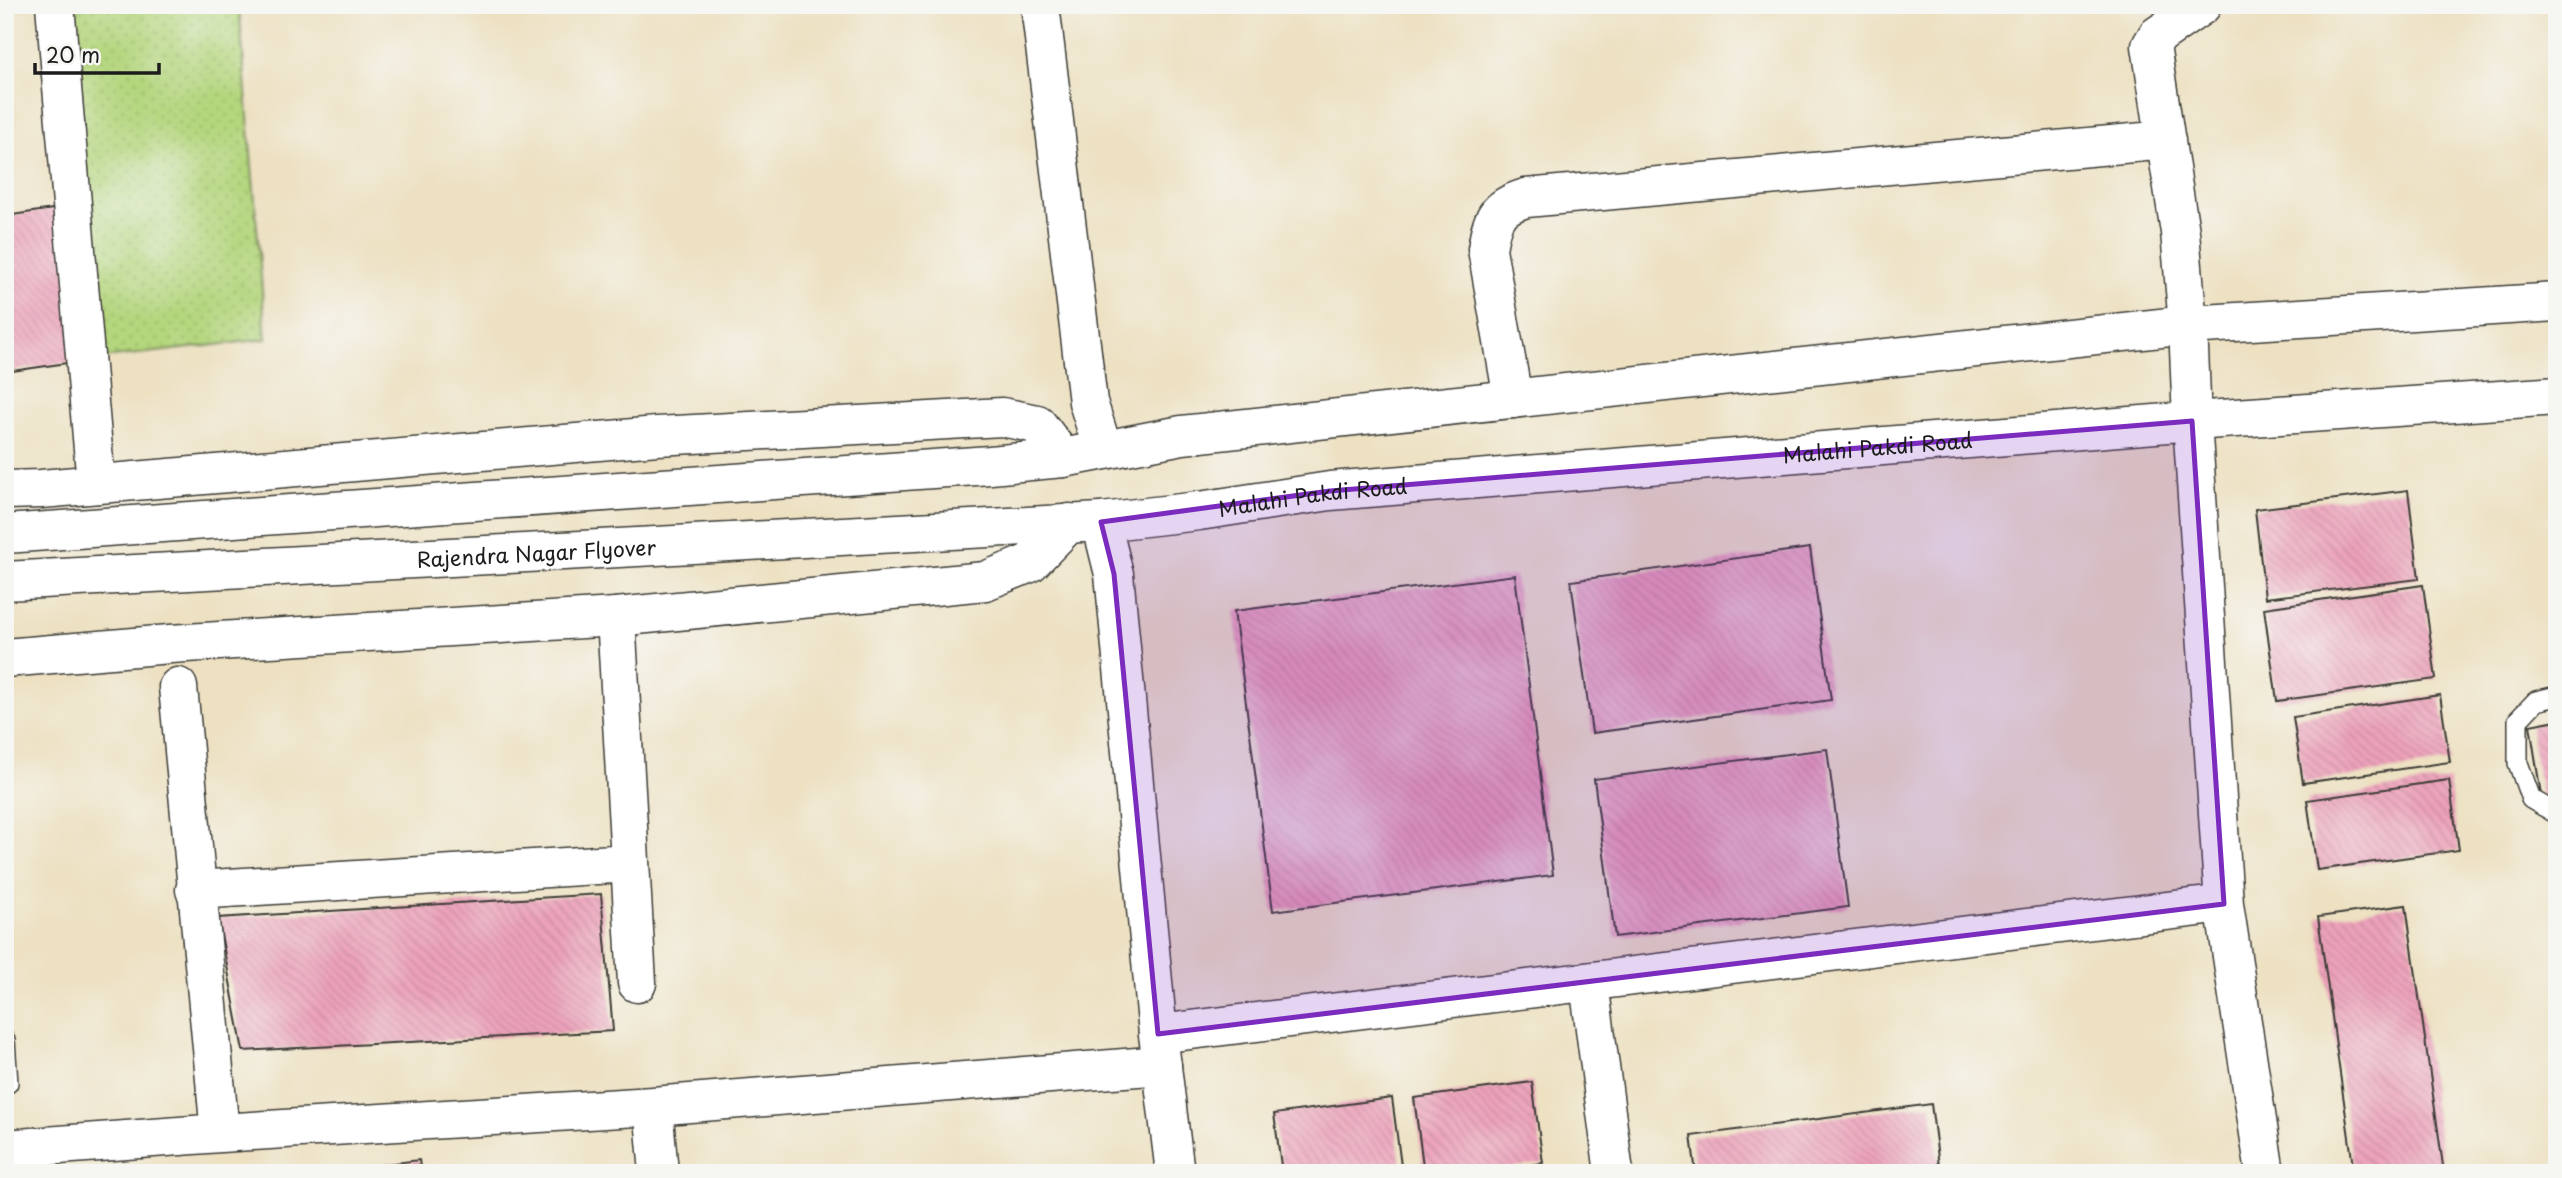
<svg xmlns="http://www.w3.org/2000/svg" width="2562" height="1178" viewBox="0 0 2562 1178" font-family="'Playpen Sans',sans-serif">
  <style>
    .park { fill: url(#park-dots); stroke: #68794c; stroke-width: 2 }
    .building { fill: url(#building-back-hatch) }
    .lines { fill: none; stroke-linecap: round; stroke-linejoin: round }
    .lane-casing { stroke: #3b3a35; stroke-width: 22 }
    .street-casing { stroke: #3b3a35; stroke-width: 41 }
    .secondary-casing { stroke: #3b3a35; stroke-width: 41 }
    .lane { stroke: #fff; stroke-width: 19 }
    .street { stroke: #fff; stroke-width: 38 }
    .secondary { stroke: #fff; stroke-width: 38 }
    .marked { fill: #7b2cbf; fill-opacity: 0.2; stroke: #7b2cbf; stroke-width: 5; stroke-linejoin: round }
    .labels { text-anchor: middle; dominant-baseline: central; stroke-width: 5; stroke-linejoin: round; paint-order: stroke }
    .street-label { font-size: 21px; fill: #1c1c1c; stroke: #f6f6f2 }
  </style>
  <defs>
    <pattern id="park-dots" width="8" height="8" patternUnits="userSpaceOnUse" patternTransform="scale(1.75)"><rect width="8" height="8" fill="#b4d67d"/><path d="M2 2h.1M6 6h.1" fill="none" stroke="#9ab76b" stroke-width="1.8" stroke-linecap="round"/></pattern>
    <pattern id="building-back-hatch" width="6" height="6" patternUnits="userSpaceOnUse" patternTransform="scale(1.75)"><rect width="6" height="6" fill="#eca1ba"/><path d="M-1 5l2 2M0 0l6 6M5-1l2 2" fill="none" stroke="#ca8a9f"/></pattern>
  </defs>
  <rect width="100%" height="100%" fill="#f6f6f2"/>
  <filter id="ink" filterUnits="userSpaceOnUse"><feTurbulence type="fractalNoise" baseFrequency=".0143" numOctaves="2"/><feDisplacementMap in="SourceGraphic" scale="14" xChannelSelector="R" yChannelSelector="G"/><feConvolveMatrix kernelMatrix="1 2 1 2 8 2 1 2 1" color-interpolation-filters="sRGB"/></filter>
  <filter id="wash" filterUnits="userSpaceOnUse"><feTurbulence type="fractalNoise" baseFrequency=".00686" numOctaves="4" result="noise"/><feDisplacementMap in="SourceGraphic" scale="28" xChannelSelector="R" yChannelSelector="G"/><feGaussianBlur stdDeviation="1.57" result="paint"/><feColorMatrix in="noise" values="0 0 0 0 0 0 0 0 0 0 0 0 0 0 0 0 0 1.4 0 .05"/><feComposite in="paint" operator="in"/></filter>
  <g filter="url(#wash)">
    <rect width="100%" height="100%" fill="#ede1c2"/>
    <path class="park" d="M56,5H239L266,339L105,358Z"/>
    <g id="blocks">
      <path class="building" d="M60,208L81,361L5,372V216Z
        M2408,490L2419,579L2265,598L2255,509Z
        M1810,548L1831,700L1592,733L1571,581Z
        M1515,575L1553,875L1273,911L1234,611Z
        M2423,585L2436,679L2277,701L2264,608Z
        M2440,695L2450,762L2303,783L2293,717Z
        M2557,720V798L2542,801L2530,725Z
        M1827,749L1848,907L1615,937L1594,779Z
        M2449,780L2459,850L2317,870L2307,800Z
        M601,894L613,1031L243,1051L218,918Z
        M2406,905L2444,1173H2354L2318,917Z
        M1532,1082L1543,1163L1476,1173H1424L1414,1098Z
        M1392,1098L1402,1173H1282L1274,1114Z
        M1931,1104L1940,1173H1696L1691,1136Z
        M419,1160L421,1173H330V1171Z"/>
    </g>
  </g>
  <g filter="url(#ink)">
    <use href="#blocks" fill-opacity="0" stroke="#3b3a35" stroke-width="2"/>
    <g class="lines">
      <defs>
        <path id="lane" d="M2557,696L2536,701L2518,720V763L2531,799L2557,814
          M5,1040L8,1083H5"/>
        <path id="street" d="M55,5L96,484
          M2202,5L2157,36L2151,46L2180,232L2188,325L2192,421L2224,904L2265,1173
          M1513,399L1487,249C1492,219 1495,207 1526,198L2166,140
          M616,617L637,983
          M178,687L220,1133
          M195,890L630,863
          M1589,983L1614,1173
          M1158,1034L2224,904
          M653,1106L659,1173
          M5,1149L220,1133L653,1106L1162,1065"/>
        <g id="secondary">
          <path d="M1040,5L1088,402L1103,450"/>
          <path d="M5,490L41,489L657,436L1002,417L1037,424L1063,458"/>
          <path d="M1101,522L1114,574L1158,1034L1175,1173"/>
          <path d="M5,534L990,465L1063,458L1182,435L2188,325L2557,302"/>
          <path id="s1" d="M5,581L1101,522L1199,511L1330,491L2192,421L2557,396"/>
          <path d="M5,658L170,644L616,617L985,581L1030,563L1069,523"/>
        </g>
      </defs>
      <use href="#lane" class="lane-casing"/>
      <use href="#street" class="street-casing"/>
      <use href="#secondary" class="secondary-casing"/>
      <use href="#lane" class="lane"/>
      <use href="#street" class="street"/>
      <use href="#secondary" class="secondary"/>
    </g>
  </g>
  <path class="marked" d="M2192,421L2224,904L1158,1034L1114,574L1101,522L1330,491Z"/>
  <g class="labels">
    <g class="street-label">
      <text stroke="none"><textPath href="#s1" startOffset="1878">Malahi Pakdi Road</textPath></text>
      <text stroke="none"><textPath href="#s1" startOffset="1311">Malahi Pakdi Road</textPath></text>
      <text stroke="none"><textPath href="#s1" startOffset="532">Rajendra Nagar Flyover</textPath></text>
    </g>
  </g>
  <rect width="2562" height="1178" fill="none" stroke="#f6f6f2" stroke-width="28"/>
  <path d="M35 63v10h124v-10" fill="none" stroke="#1c1c1c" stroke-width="3.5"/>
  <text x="46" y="63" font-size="21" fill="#1c1c1c" stroke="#f6f6f2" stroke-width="5" paint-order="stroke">20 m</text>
</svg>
